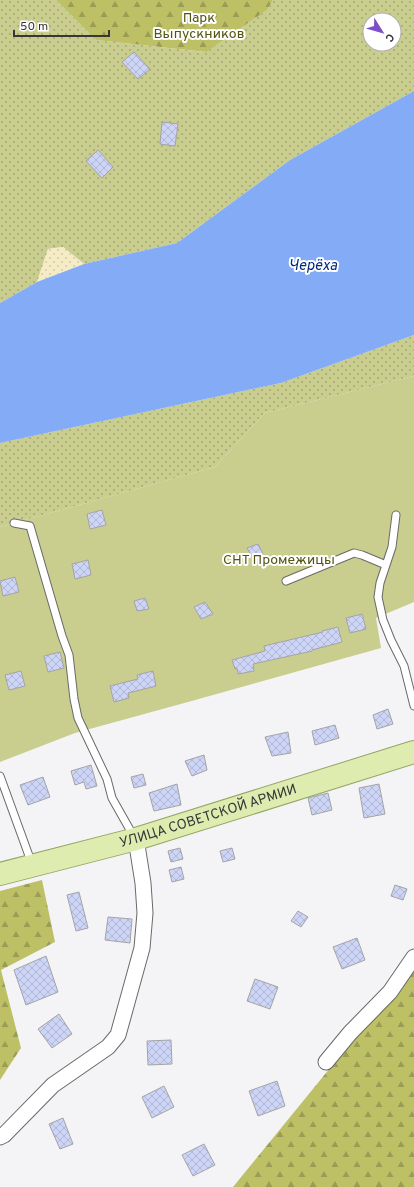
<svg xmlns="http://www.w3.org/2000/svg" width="414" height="1187" viewBox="0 0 414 1187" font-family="Overpass,sans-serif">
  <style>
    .grass { fill: url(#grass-dots); fill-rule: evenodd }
    .forest { fill: url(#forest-firs) }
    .sand { fill: url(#sand-dots) }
    .garden { fill: #c9cd8e }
    .water { fill: #84acf6 }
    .building { fill: url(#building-cross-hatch); stroke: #a4a4a6 }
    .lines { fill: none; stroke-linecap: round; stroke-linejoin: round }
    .lane-casing { stroke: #69696a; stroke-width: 9 }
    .street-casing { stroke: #69696a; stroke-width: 17 }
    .primary-casing { stroke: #95a464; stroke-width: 24 }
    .lane { stroke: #fff; stroke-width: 7 }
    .street { stroke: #fff; stroke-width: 15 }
    .primary { stroke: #deecb0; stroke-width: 22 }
    .labels { text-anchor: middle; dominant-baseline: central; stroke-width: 4; stroke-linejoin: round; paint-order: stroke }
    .park-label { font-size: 14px; fill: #545510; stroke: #fff }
    .street-label { font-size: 14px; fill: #373738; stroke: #fff }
    .water-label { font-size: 15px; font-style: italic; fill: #022b7d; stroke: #fff }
  </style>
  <defs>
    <pattern id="grass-dots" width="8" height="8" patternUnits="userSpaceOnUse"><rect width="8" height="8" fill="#c9cd8e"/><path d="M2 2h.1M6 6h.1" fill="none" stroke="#a4a775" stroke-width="1.8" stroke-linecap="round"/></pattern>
    <pattern id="forest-firs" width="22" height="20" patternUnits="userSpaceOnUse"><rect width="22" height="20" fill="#bdc064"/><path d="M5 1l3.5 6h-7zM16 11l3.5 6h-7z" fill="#9a9d53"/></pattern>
    <pattern id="sand-dots" width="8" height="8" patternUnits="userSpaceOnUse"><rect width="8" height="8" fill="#f5ebc5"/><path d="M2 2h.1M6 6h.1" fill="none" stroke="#d3caaa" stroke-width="1.8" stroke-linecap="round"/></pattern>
    <pattern id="building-cross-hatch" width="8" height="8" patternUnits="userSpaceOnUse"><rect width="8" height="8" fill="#cdd5f6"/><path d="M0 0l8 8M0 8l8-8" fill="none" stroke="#b1b7d4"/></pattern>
  </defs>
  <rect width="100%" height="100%" fill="#f4f4f6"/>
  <path class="grass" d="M0,0H56L96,40L205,52L267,10L273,0H414V91L290,160L177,243L84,264L63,247L48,249L37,282L0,303ZM370,20H394V44H370Z
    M414,335V376L265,413L215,467L0,527V443L281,383Z"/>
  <path class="forest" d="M56,0H273L267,10L206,52L96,40Z
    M42,880L55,942L1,970L21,1048L0,1080V891Z
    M414,953V1187H233L379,1008Z"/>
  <path class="sand" d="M63,247L84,264L37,282L48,249Z"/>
  <path class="garden" d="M414,376V602L376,618L381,648L188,702L75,733L0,762V527L215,467L265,413Z"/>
  <path class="water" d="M414,91V335L281,383L0,443V303L37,282L84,264L177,243L290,160Z"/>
  <path class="building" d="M134,52L150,69L138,79L122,62Z
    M162,122L178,124L175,146L160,144Z
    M98,150L113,167L102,178L86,161Z
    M102,510L106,525L90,529L87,514Z
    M258,544L263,554L253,558L247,548Z
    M88,560L91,575L75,579L72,564Z
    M15,577L19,592L3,596L0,581Z
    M145,598L149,609L137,611L134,601Z
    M205,602L213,614L201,619L194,607Z
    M362,614L366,629L350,633L346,618Z
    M338,627L342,642L312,650V651L253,664L254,671L238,674L237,668L235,669L232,660L265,651L264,646L323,632L322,631Z
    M60,652L64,668L48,672L44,656Z
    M21,671L25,686L9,690L5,675Z
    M153,671L156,686L128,693L129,698L114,702L110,686L138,679L137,675Z
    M388,709L393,724L377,729L373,715Z
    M335,725L339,738L315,745L312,731Z
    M288,732L291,753L272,756L265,737Z
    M204,755L207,770L192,776L185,761Z
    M91,765L97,786L86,789L84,782L75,785L71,771Z
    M143,774L146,785L134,788L131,777Z
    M43,777L50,797L28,805L20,785Z
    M177,784L181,805L154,811L149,793Z
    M379,784L385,814L364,818L359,788Z
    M328,793L332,810L312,815L308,798Z
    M180,848L183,859L171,862L168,851Z
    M232,848L235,859L223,862L220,851Z
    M181,867L184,879L172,882L169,870Z
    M395,885L407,889L403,900L391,896Z
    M79,892L88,928L76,931L67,895Z
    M298,911L308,917L301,927L291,921Z
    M108,917L132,919L130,943L105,940Z
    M357,938L365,960L342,969L333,947Z
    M46,956L58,992L26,1005L14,970Z
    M255,979L278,987L270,1009L247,1001Z
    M59,1014L72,1034L52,1048L38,1029Z
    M171,1040L172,1064L148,1065L147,1041Z
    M277,1081L285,1106L258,1116L249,1091Z
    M164,1086L174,1107L152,1118L142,1097Z
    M63,1118L73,1144L60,1149L49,1124Z
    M204,1144L215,1165L193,1176L182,1155Z"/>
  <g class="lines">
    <defs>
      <path id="lane" d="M396,515L392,547L380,583L378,597L383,620L391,640L404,666L414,706
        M14,523L30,526L62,636L69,655L74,699L78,718L107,779L112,798L134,837
        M286,581L354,553L362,555L386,565
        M0,776L32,864"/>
      <path id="street" d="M326,1062L350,1033L390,992L414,957
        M0,1137L4,1135L53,1085L108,1047L118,1035L142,948L145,913L143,883L136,839"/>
      <g id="primary">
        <path id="s1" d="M0,874L136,839L414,752"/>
      </g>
    </defs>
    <use href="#lane" class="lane-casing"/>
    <use href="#street" class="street-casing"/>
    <use href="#primary" class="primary-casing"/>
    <use href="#lane" class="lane"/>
    <use href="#street" class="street"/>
    <use href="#primary" class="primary"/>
  </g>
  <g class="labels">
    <g class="park-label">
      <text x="199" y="18">Парк<tspan x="199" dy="16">Выпускников</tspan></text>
      <text x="279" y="560">СНТ Промежицы</text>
    </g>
    <g class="street-label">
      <text stroke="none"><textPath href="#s1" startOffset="216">УЛИЦА СОВЕТСКОЙ АРМИИ</textPath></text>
    </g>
    <g class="water-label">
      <text x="313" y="266">Черёха</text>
    </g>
  </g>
  <g transform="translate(382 32) rotate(127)"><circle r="19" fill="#ffffff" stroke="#afafaf"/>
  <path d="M0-3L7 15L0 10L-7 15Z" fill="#7e50c8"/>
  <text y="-6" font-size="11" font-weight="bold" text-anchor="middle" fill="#373738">С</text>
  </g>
  <path d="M14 30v6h95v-6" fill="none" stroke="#373738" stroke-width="2"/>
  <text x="20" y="30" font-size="12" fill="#373738" stroke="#ffffff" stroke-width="3" paint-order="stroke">50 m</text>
</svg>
